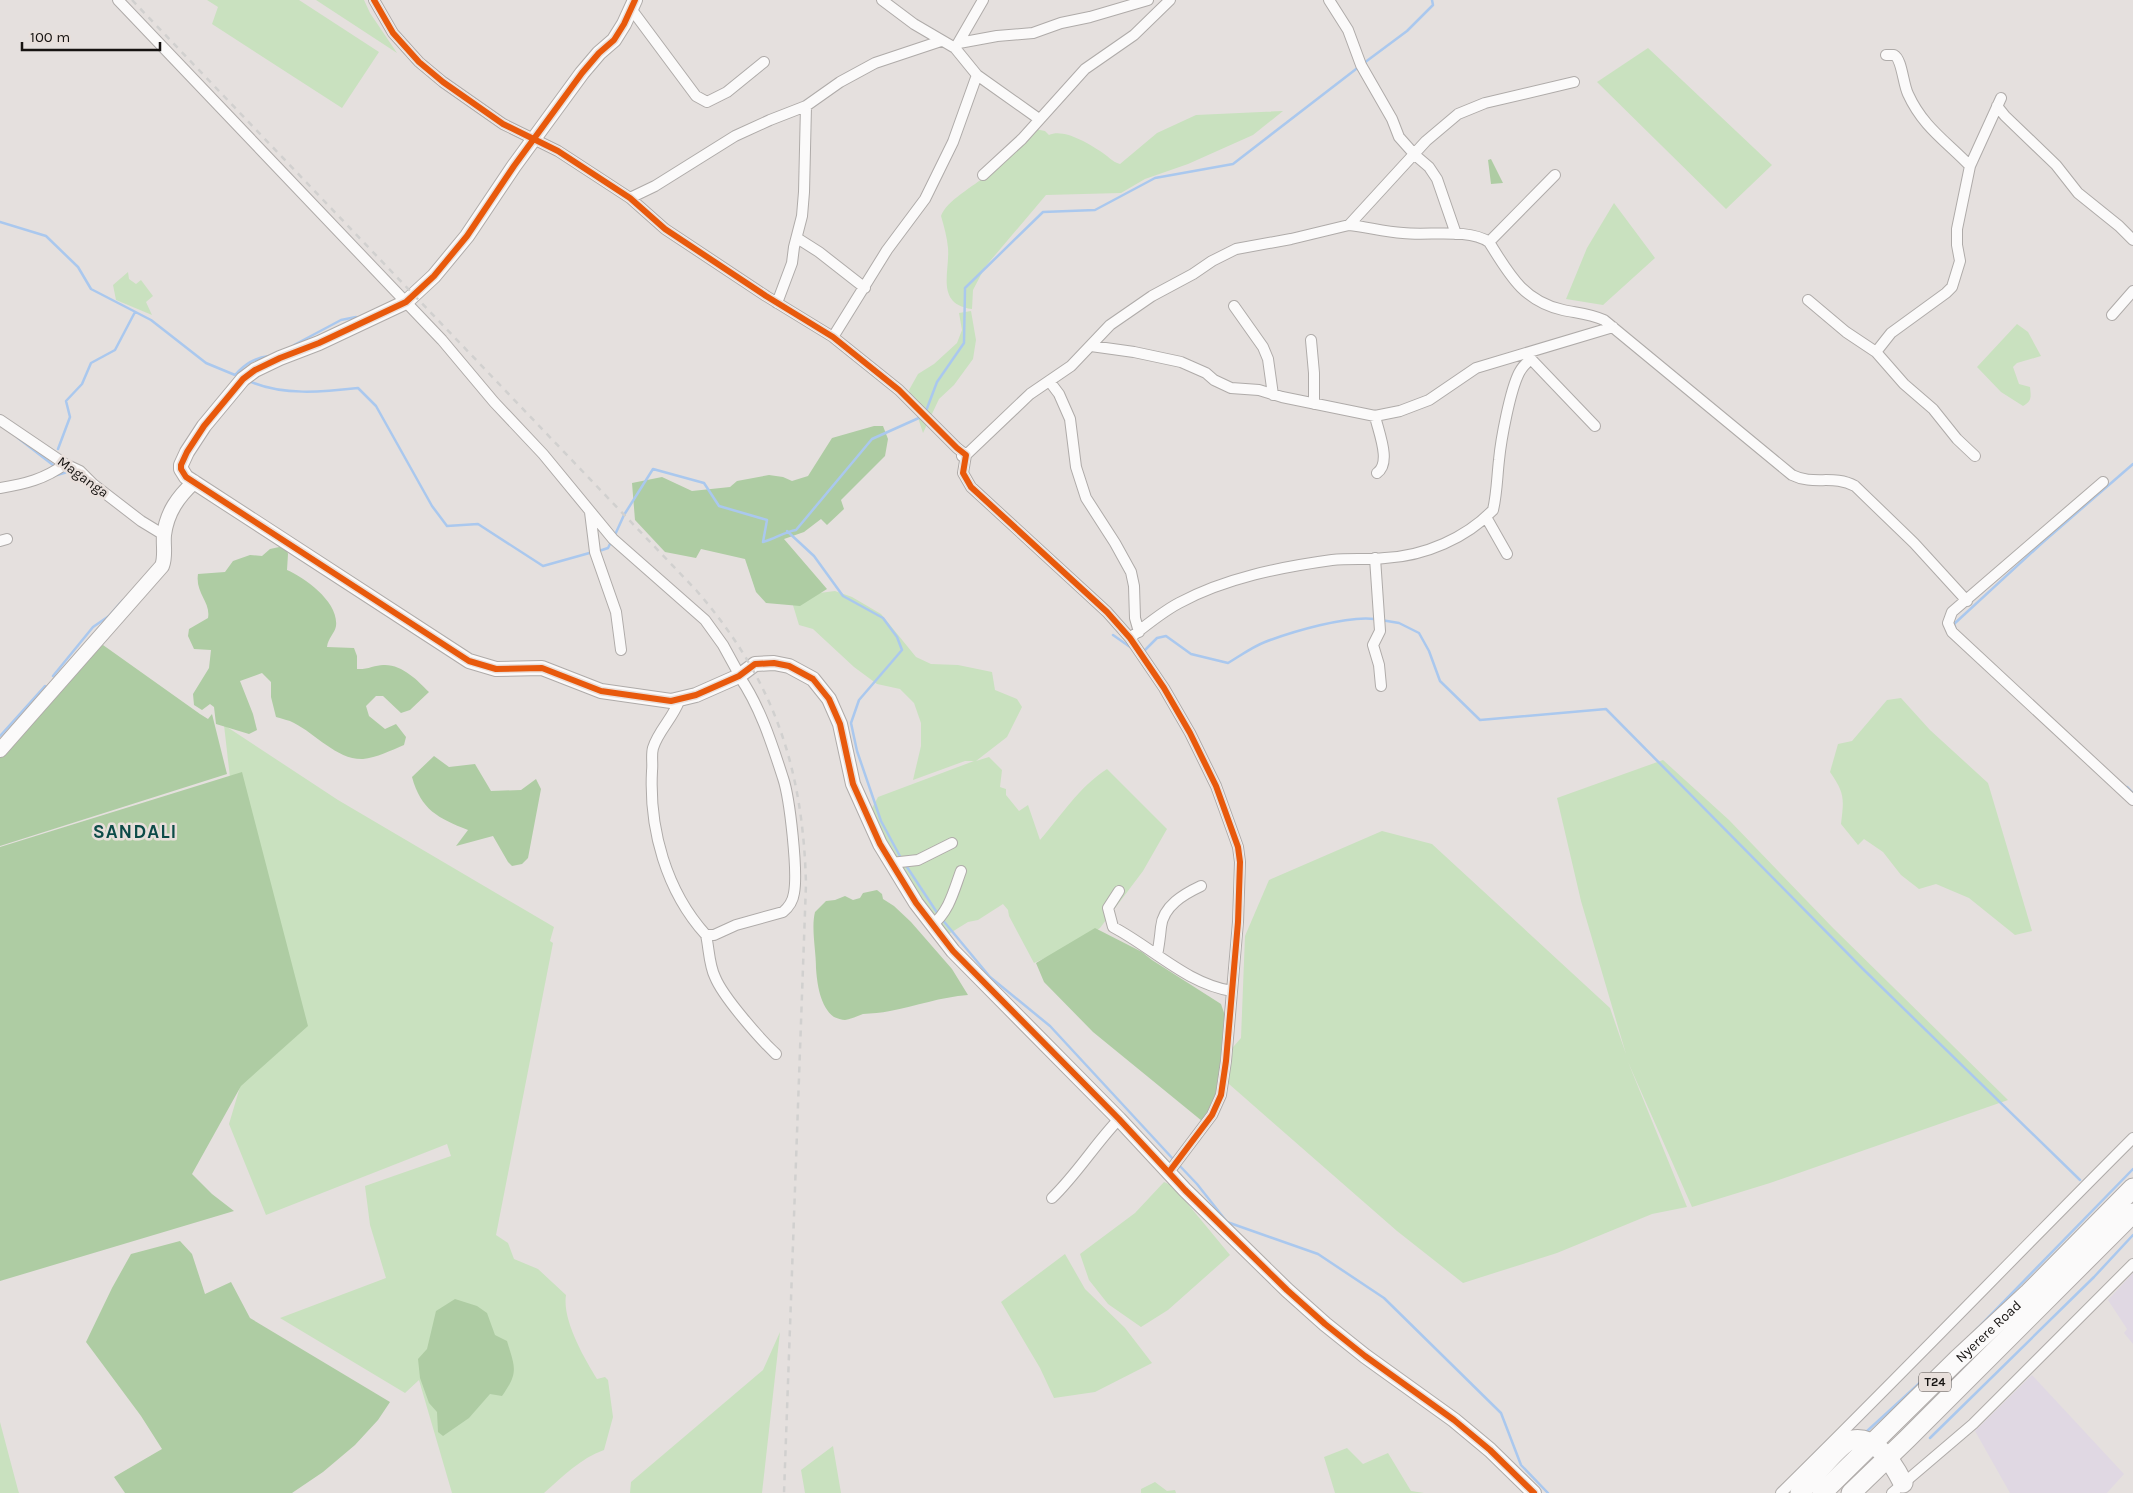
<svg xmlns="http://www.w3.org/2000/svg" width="2133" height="1493" viewBox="0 0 2133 1493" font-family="Karla,sans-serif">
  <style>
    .commercial { fill: #e0d8e3 }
    .green { fill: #c9e1bf }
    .forest { fill: #aecca3 }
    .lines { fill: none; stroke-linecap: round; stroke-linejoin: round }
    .stream { stroke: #aac8ee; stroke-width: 2.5 }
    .street-casing { stroke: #afaba9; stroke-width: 12 }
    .secondary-casing { stroke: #afaba9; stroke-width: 16 }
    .highway-casing { stroke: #afaba9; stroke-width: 21 }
    .street { stroke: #fbfafa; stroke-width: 10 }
    .secondary { stroke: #fbfafa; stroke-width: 14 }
    .highway { stroke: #fbfafa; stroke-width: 19 }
    .rail { stroke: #d1d0cf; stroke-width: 2.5; stroke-dasharray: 6 6; stroke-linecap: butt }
    .cycleway-casing { stroke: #e8dfdb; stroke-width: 9 }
    .cycleway { stroke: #e8590c; stroke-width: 6 }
    .labels { text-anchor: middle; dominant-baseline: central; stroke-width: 5; stroke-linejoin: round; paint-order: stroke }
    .shield { fill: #e8dfdb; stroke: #55504e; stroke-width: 1 }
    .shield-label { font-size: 12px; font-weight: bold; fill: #161311 }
    .street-label { font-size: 14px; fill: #161311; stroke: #e8dfdb }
    .district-label { font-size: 19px; font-weight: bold; letter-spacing: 1px; fill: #0d4b48; stroke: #e8dfdb }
  </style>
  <rect width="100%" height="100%" fill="#e5e0de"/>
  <path class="commercial" d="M2133,1273V1344L2124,1333L2127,1329L2108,1300Z
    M2032,1375L2124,1474L2107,1493H2010L1975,1431Z"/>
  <path class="green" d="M207,0H299L379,52L342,108L212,24L218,7Z
    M316,0H364L370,13L397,53Z
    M1648,48L1772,165L1726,209L1597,82Z
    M1283,111L1253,135L1188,164L1145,179L1121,193L1046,195L985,267L973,290L972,309C935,304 950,272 948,248C947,237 944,226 941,216C946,201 974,186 987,175C1003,161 1019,145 1035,129L1045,131L1049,135C1063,128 1088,143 1100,151C1107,155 1112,162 1120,164L1157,133L1196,115Z
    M1614,203L1655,258L1603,305L1566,299L1587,248Z
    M128,272L129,279L136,284L141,280L153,296L146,302L152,315L116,300L113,285Z
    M971,311L976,340L973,359L954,385L939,399L923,433L909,390L918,374L934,364L957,343L962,330L959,313Z
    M2017,324L2028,332L2041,356L2017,363L2013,367L2019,384L2030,387C2031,397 2032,401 2023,406L2001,392L1977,367Z
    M835,591L852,597L881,614L916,657L931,664L958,665L992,672L995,690L1017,699L1022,707L1007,737L976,761L989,757L1002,770L1000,787L1006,789V795L1019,811L1028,805L1040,840C1061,816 1079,787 1107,769L1167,829L1143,871L1100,928L1078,943L1034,963L1009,916L1008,910L1003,904L978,920L968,922L947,935L929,912L869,814L878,797L974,761H965L913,780L921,746V723L914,703L900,689L877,684L854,667L813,629L799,625L792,602L804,595Z
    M1901,698L1930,730L1988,783L2032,931L2015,935L1969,898L1936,884L1919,889L1901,875L1883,852L1864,839L1858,845L1841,824C1844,798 1845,794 1830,772L1838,744L1852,741L1887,700Z
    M224,725L338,800L554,927L550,941L553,943L496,1235L508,1243L514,1259L538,1269L566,1295C562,1320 584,1358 597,1379L605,1377L608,1380L613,1417L604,1450C581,1458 562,1477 544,1493H452L419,1380L405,1393L280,1318L386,1278L370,1225L365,1186L451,1156L447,1144L266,1215L229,1124L250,1053L261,1049Z
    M1663,760L1729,820L1833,928L2008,1100L1770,1183L1692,1207L1628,1062L1687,1207L1652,1214L1557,1253L1463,1283L1397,1231L1213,1070L1241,1038L1245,936L1269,880L1382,831L1432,844L1610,1008L1626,1054L1581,901L1557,798Z
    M1164,1182L1173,1186L1230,1255L1168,1310L1141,1327L1108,1304L1089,1280L1080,1254L1135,1213Z
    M1065,1254L1085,1289L1125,1328L1152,1363L1095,1392L1054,1398L1040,1368L1001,1302Z
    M780,1332L762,1493H630L631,1482L763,1370Z
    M0,1422L18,1490L19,1493H0Z
    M833,1446L841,1493H805L801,1470Z
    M1347,1448L1363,1464L1388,1453L1411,1491L1424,1493H1335L1324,1457Z
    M1155,1482L1167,1491L1175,1490L1176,1493H1141V1489Z"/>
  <path class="forest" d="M1491,159L1503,183L1491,184L1488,160Z
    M874,426H883L888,439L885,456L841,500L844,509L827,525L821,519L804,532L784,539L827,589L800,606L766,603L756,592L745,559L701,549L696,558L665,552L635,520L632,483L662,477L692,491L730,487L737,481L769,475L783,477L792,481L808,476L832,438Z
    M284,546L286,547L288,554L287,570C305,578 339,602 336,626C335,633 328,638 327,647L354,648L357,656V669C367,670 377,664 385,665C403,665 418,681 429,692L410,710L401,713L383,696H376L366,706L369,716L385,729L396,724L406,737L404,745C392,750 376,758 363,759C337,760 316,734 294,723C289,720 282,719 276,717L271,697V682L262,673L240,681L253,714L257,730L249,734L216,724L214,707L210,704L202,710L194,705L193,694L209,668L211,650L194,649L188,636L189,629L208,618C211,602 195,593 198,574L225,572L233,561L250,555L262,556L270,549Z
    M103,645L200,714L208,719L212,714L227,774L0,846V758L94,652Z
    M434,756L449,767L475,764L491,791L521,790L536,779L541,789L528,858L522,864L512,866L508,862L493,836L456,846L468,830C438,818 421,810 412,777Z
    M242,772L308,1026L241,1086L192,1174L212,1194L234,1211L0,1281V847Z
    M877,890L882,894L883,899L894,906L911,922L952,969L968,995C941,997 916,1006 890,1011C881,1013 872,1013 863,1014C857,1016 852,1019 845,1020C842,1020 837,1018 834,1017C820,1007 817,983 816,968C816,950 811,928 815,912L826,901L835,900L845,896L853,900L860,898L863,893Z
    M1095,928L1142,952L1152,960L1221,1004L1231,1033L1213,1119L1202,1121L1093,1032L1044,982L1036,963Z
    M180,1241L192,1254L205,1294L231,1282L250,1318L390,1402L378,1420L355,1445L323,1472L292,1493H125L114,1477L162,1449L141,1416L86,1342L112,1288L131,1254Z
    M455,1299L477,1306L487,1313L495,1335L507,1341C515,1368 519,1372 502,1396L490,1394L469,1418L443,1436L438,1432L437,1412L429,1403L420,1378L418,1359L427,1349L436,1311Z"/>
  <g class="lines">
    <path class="stream" d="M1364,63L1407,31L1433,5L1432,0
      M0,222L46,236L78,267L91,289L151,320L206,363L235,375C245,364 254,358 269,356
      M294,345L341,320L356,317
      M249,381C282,396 323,392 358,388L376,406L432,506L447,526L478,524L543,566L593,552
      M926,411L937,382L964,343L965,288L1043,212L1095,210L1155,178L1233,164L1360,66
      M18,438L53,465V467
      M58,449L70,417L66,401L82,384L91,363L115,350L135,312
      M57,475L71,471
      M787,531L814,556L843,596L883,618L897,637L902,650L859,700L851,723L857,751L881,821L902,860
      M614,537L624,515L653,469L704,483L719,506L767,520L763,542C775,539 784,532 796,530L872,439L921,417
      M599,551L608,548L611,542
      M1381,620L1399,623L1419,633L1429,651L1440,681L1480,720L1606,709L1863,969L2080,1180
      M1955,627L1954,624L2042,543L2133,464
      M1113,635L1133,649
      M1143,652L1157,638L1166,636L1191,654L1228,663C1240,656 1252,647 1265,642C1291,632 1348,615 1375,619
      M53,676L93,627L109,616L123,600
      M0,736L45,686
      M2127,787L2133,793
      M905,864L938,914
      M941,918L990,977L1050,1026L1174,1160
      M1178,1164L1197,1184L1227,1222L1318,1254L1384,1298L1501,1413L1521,1465L1548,1493
      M1975,1331L2133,1169
      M1866,1432L1924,1379
      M1930,1438L2094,1277L2133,1235"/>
    <defs>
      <path id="street" d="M118,0L442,340L494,402L543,454L613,539L705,620L723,645L740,676
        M374,0L393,33L419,62L443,82L503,124L558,151L630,198L665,229L766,296L833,337L899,390L957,448L966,455L963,473L971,487L1107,612L1130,638L1164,688L1190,733L1216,786L1238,847L1240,862L1238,922L1226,1061L1221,1095L1212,1115L1169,1172
        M882,0L914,24L955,48L977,75L1039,119
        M1329,0L1348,30L1361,65L1392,119L1399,137L1415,155L1429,167L1437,179L1456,234
        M632,10L696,96L707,102L727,92L764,62
        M959,43L997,36L1033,33L1061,23L1090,17L1148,0
        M957,45L983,0
        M1886,55H1894C1902,59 1903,84 1908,94C1923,127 1946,141 1970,166
        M1997,106L2005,116L2056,165L2078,193L2119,226L2133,240
        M983,175L1022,139L1085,69L1134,35L1170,0
        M630,198L655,186L735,136L770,120L806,106L840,82L875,63L941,41
        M1349,225C1367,227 1385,232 1403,233C1428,236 1468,228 1489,242C1509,274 1523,301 1563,310C1577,313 1590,314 1604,320L1792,475C1814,486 1833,474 1855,486L1914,543L1967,601
        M797,238L819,252L865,288
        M1489,242L1555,175
        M1808,300L1846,332L1876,352L1904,384L1933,409L1957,439L1975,456
        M777,303L792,263L794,247L802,216L804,192L806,106
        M1234,306L1263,347L1268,359L1273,395
        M2112,315L2133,291
        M833,337L887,250L925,199L953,142L977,75
        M1311,340L1314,373V404
        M1091,346L1134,352L1181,362L1206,373L1214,380L1231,388L1259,390L1282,397L1375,416L1400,411L1429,400L1476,368L1613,327
        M1876,352L1891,333L1946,293L1952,287L1960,261L1957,245V229L1970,166L2001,98
        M1527,355L1595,426
        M1050,382L1059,394L1070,419L1076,467L1086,498L1115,543L1131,572L1134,586L1135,618L1139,632
        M1375,416C1378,431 1392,463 1377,473
        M0,420L65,464L80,471L93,484L141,521L164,535
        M962,456L966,455L1030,394L1071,366L1110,325L1152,296L1193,274L1212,261L1236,249L1291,239L1349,225L1426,141L1458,114L1485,103L1574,82
        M2103,482L1952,612L1948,623L1952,632L2133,800
        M0,488C25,484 45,479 65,464
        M590,512L595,552L616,612L621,650
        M1486,517L1507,554
        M0,541L7,539
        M1375,558L1380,631L1373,645L1379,665L1381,686
        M1130,638C1145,626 1162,612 1179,603C1225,578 1281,567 1332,560C1350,558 1367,560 1385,558C1425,556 1466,538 1493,510C1497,493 1497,477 1499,460C1501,439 1510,391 1519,373C1522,367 1526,363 1531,359
        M679,701C673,718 658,731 653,748C651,755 653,764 652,771C649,829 666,891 706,935H714L736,925L783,912C789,907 793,900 794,893C798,872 790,799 783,778C772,744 760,706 739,676
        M891,863L918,860L952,843
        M1119,891L1108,908L1113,927C1153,948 1187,984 1232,991
        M932,925C949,912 954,890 961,871
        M706,935C709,948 709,965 715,977C723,997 760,1039 776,1054
        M1157,955C1159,946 1160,937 1161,927C1163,906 1184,894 1201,886
        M1052,1198C1077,1174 1095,1144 1119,1119
        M1781,1493C1900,1376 2015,1256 2133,1138
        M1892,1493L1973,1424L2133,1264"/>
      <path id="secondary" d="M635,0L624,24L614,40L599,53L582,73L514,166L467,236L434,276L406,302L319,343L280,358L255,370L243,379L204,426L187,452L181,465V469L186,477L469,661L496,669L542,668L601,691L671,701L696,695L739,676L755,664L774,663L789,666L813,679L829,699L840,724L853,784L880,844L916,903L953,951L1119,1119L1185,1190L1287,1290L1325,1324L1365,1356L1454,1420L1490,1450L1534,1493
        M0,750L162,566C166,556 163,546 164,535C167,512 178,497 194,482"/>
      <g id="highway">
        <path d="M1800,1493C1809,1482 1840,1443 1852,1440C1876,1435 1894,1465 1903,1483"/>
        <path id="s1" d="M1822,1493L1957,1360L2029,1293L2133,1188"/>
        <path d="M1851,1493L1907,1439L2133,1213"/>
      </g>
    </defs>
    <use href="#street" class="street-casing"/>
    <use href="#secondary" class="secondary-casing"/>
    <use href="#highway" class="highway-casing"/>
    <use href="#street" class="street"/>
    <use href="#secondary" class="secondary"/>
    <use href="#highway" class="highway"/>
    <path class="rail" d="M132,0L696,590C774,680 803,767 806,884L784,1493"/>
    <defs>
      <path id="cycleway" d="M374,0L393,33L419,62L443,82L503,124L558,151L630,198L665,229L766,296L833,337L899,390L957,448L966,455L963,473L971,487L1107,612L1130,638L1164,688L1190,733L1216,786L1238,847L1240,862L1238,922L1226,1061L1221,1095L1212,1115L1169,1172
        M635,0L624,24L614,40L599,53L582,73L514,166L467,236L434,276L406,302L319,343L280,358L255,370L243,379L204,426L187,452L181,465V469L186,477L469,661L496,669L542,668L601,691L671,701L696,695L739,676L755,664L774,663L789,666L813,679L829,699L840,724L853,784L880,844L916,903L953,951L1119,1119L1185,1190L1287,1290L1325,1324L1365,1356L1454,1420L1490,1450L1534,1493"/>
    </defs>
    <use href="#cycleway" class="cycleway-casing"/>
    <use href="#cycleway" class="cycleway"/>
  </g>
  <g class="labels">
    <rect class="shield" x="1919" y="1372.5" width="32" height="19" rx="4"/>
    <g class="shield-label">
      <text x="1935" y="1382">T24</text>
    </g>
    <g class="street-label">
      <text transform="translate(83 477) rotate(36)">Maganga</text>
      <text stroke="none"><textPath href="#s1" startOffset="232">Nyerere Road</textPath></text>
    </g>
    <g class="district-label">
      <text x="135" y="832">SANDALI</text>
    </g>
  </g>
  <path d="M22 42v8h138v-8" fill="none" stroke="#161311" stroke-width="2.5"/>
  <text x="30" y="42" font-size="15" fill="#161311" stroke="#e8dfdb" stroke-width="4" paint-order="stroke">100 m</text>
</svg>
